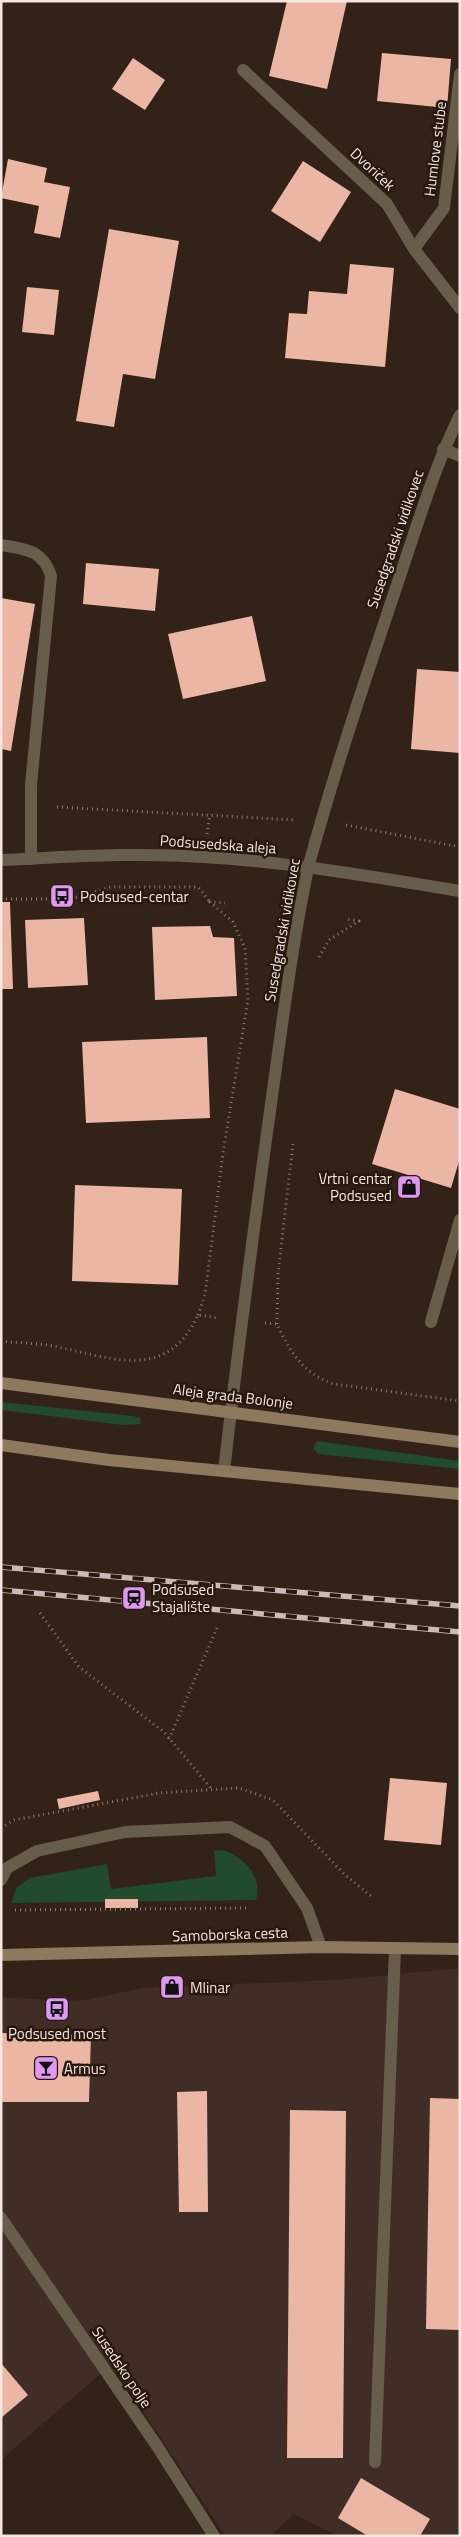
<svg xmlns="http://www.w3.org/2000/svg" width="461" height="2537" viewBox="0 0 461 2537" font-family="'Titillium Web',sans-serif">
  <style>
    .commercial { fill: #3f2d26 }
    .green { fill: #224a2d }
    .building { fill: #ebb6a4 }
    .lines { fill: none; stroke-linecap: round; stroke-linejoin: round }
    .path { stroke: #8a7c72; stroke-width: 3; stroke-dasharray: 1 4; stroke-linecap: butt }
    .service { stroke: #685c4b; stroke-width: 12 }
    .minor { stroke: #685c4b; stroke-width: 12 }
    .tertiary { stroke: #685c4b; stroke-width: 12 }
    .secondary { stroke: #8d795e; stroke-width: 12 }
    .rail-casing { stroke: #c9bcb4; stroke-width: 5.5 }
    .rail { stroke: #29180e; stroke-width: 4; stroke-dasharray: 11; stroke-linecap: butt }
    .labels { text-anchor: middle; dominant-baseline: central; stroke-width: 5; stroke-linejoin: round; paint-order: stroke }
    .street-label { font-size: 15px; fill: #f2e6df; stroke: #29180e }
    .poi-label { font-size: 15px; fill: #f2e6df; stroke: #29180e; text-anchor: start }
  </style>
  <rect width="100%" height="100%" fill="#332217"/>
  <path class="commercial" d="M460,1968V2536H338L294,2514L271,2536H225L112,2364L1,2460V1997L66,2001L85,2000L143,1988L337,1980Z"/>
  <path class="green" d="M1,1402L133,1416L140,1418L141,1424L123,1425L1,1410Z
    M317,1441L460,1461V1469L318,1454L313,1448Z
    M223,1850C244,1857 263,1877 256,1900L11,1903L17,1887L30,1878L107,1864L111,1889L216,1876L214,1851Z"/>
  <path class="building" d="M287,1H347L327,89L269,76Z
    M382,53L451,59L447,108L377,101Z
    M133,58L165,80L145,110L112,89Z
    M8,159L47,168L44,182L70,187L60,238L34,233L39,206L1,198Z
    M303,161L351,192L320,242L271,211Z
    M109,229L179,241L155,379L123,374L114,427L76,421Z
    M350,264L394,268L385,367L285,358L289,313L307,314L309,291L347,294Z
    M27,287L59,290L54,335L22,332Z
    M86,563L159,569L155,611L83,604Z
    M1,598L35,604L11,751L1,749Z
    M252,616L266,681L183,699L168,634Z
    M417,669L460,672V753L411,749Z
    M1,902H10L13,989H1Z
    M84,918L88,985L28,988L25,920Z
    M210,926L213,937L234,938L237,996L155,1000L152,927Z
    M207,1037L210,1118L86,1123L82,1042Z
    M395,1089L460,1109V1158L451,1188L372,1164Z
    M75,1185L182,1189L178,1285L72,1281Z
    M390,1778L447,1783L441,1845L384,1840Z
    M98,1791L100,1800L59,1809L57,1799Z
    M105,1899H138V1908H105Z
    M1,2033L91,2035L89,2102H1Z
    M207,2091L208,2212H179L177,2092Z
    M430,2098L460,2099V2330L426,2329Z
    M290,2110L346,2111L343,2458H287Z
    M1,2363L28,2395L1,2418Z
    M361,2478L430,2519L420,2536H368L338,2518Z"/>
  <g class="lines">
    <path class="path" d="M57,807L296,820
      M346,825L460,847
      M207,834L210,814
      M1,899H71L111,887H198L210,902
      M319,957L329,940L359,921L347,919
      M198,1315L205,1295L223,1153L248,1000L245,948L233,922L210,902L225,903
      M265,1323L277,1324C290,1352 303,1374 334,1384L460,1401
      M277,1324L278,1274L293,1144
      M1,1341C16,1343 32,1343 47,1345C106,1355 165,1386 198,1315L217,1318
      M40,1613L79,1667L164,1732L211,1788
      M169,1739L217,1628
      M1,1828L14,1820L159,1793L239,1788L273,1800L344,1874L372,1897
      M15,1910L248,1908"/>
    <path class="service" d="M414,249L444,208L460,74
      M1,545C26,549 43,550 51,576L31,785V859
      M1,1880L7,1868L37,1851L125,1832L230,1827L265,1846L307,1908L321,1947
      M375,2462L395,1949"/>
    <path class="minor" d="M243,70L387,204L414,249L460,308
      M443,449L460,456
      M431,1322L460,1220
      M224,1471C238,1349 254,1226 271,1104C282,1025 292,946 308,868
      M1,2218L157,2446L214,2536"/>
    <path class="tertiary" d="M1,860C68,857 136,852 203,857C289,862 375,877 460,891
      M308,868C334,772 366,677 398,582C417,526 434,468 460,415"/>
    <path class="secondary" d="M1,1383L460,1442
      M1,1445L109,1460L460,1494
      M1,1955L321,1947L460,1949"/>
    <defs>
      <path id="rail" d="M1,1567L460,1606
        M1,1590L460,1632"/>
    </defs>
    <use href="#rail" class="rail-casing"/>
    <use href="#rail" class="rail"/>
  </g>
  <defs>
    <symbol id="bus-square" viewBox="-11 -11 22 22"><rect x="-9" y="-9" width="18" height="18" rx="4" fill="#de98f2" stroke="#29180e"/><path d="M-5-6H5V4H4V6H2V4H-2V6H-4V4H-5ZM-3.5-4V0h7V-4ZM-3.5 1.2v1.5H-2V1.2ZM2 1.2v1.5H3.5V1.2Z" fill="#111"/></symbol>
    <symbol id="shop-square" viewBox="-11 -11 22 22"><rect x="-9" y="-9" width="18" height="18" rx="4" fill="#de98f2" stroke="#29180e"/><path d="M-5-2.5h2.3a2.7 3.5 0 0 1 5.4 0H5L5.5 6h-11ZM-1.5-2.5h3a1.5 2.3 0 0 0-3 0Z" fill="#111"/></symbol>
    <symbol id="station-square" viewBox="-11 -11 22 22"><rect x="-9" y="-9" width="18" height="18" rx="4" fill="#de98f2" stroke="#29180e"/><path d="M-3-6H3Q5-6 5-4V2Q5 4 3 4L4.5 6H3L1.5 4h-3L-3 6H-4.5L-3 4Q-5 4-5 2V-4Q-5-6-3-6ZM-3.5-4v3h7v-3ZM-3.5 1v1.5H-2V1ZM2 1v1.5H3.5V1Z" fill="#111"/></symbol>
    <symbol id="bar-square" viewBox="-11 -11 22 22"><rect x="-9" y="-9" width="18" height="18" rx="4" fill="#de98f2" stroke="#29180e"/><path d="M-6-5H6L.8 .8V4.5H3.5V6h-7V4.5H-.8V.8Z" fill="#111"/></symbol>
  </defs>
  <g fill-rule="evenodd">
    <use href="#bus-square" x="48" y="882" width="28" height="28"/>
    <use href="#shop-square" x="395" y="1173" width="28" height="28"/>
    <use href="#station-square" x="120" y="1584" width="28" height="28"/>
    <use href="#shop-square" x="158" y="1973" width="28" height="28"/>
    <use href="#bus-square" x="43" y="1995" width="28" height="28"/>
    <use href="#bar-square" x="32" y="2054" width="28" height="28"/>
  </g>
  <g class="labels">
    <g class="street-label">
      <text transform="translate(435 149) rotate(-83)">Humlove stube</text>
      <text transform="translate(373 169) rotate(43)">Dvoriček</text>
      <text transform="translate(395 539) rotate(-71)">Susedgradski vidikovec</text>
      <text transform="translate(218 844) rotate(4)">Podsusedska aleja</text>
      <text transform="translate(282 930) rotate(-80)">Susedgradski vidikovec</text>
      <text transform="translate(233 1396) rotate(7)">Aleja grada Bolonje</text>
      <text transform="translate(230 1934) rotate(-2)">Samoborska cesta</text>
      <text transform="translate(122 2367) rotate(56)">Susedsko polje</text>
    </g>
    <g class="poi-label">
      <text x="80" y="896">Podsused-centar</text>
      <text x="392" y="1178" text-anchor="end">Vrtni centar<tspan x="392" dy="17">Podsused</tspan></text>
      <text x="152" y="1589">Podsused<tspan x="152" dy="17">Stajalište</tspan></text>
      <text x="190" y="1987">Mlinar</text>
      <text x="57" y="2033" text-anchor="middle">Podsused most</text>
      <text x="64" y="2068">Armus</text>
    </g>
  </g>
  <rect width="461" height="2537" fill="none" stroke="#f2e6df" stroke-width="5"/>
</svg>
